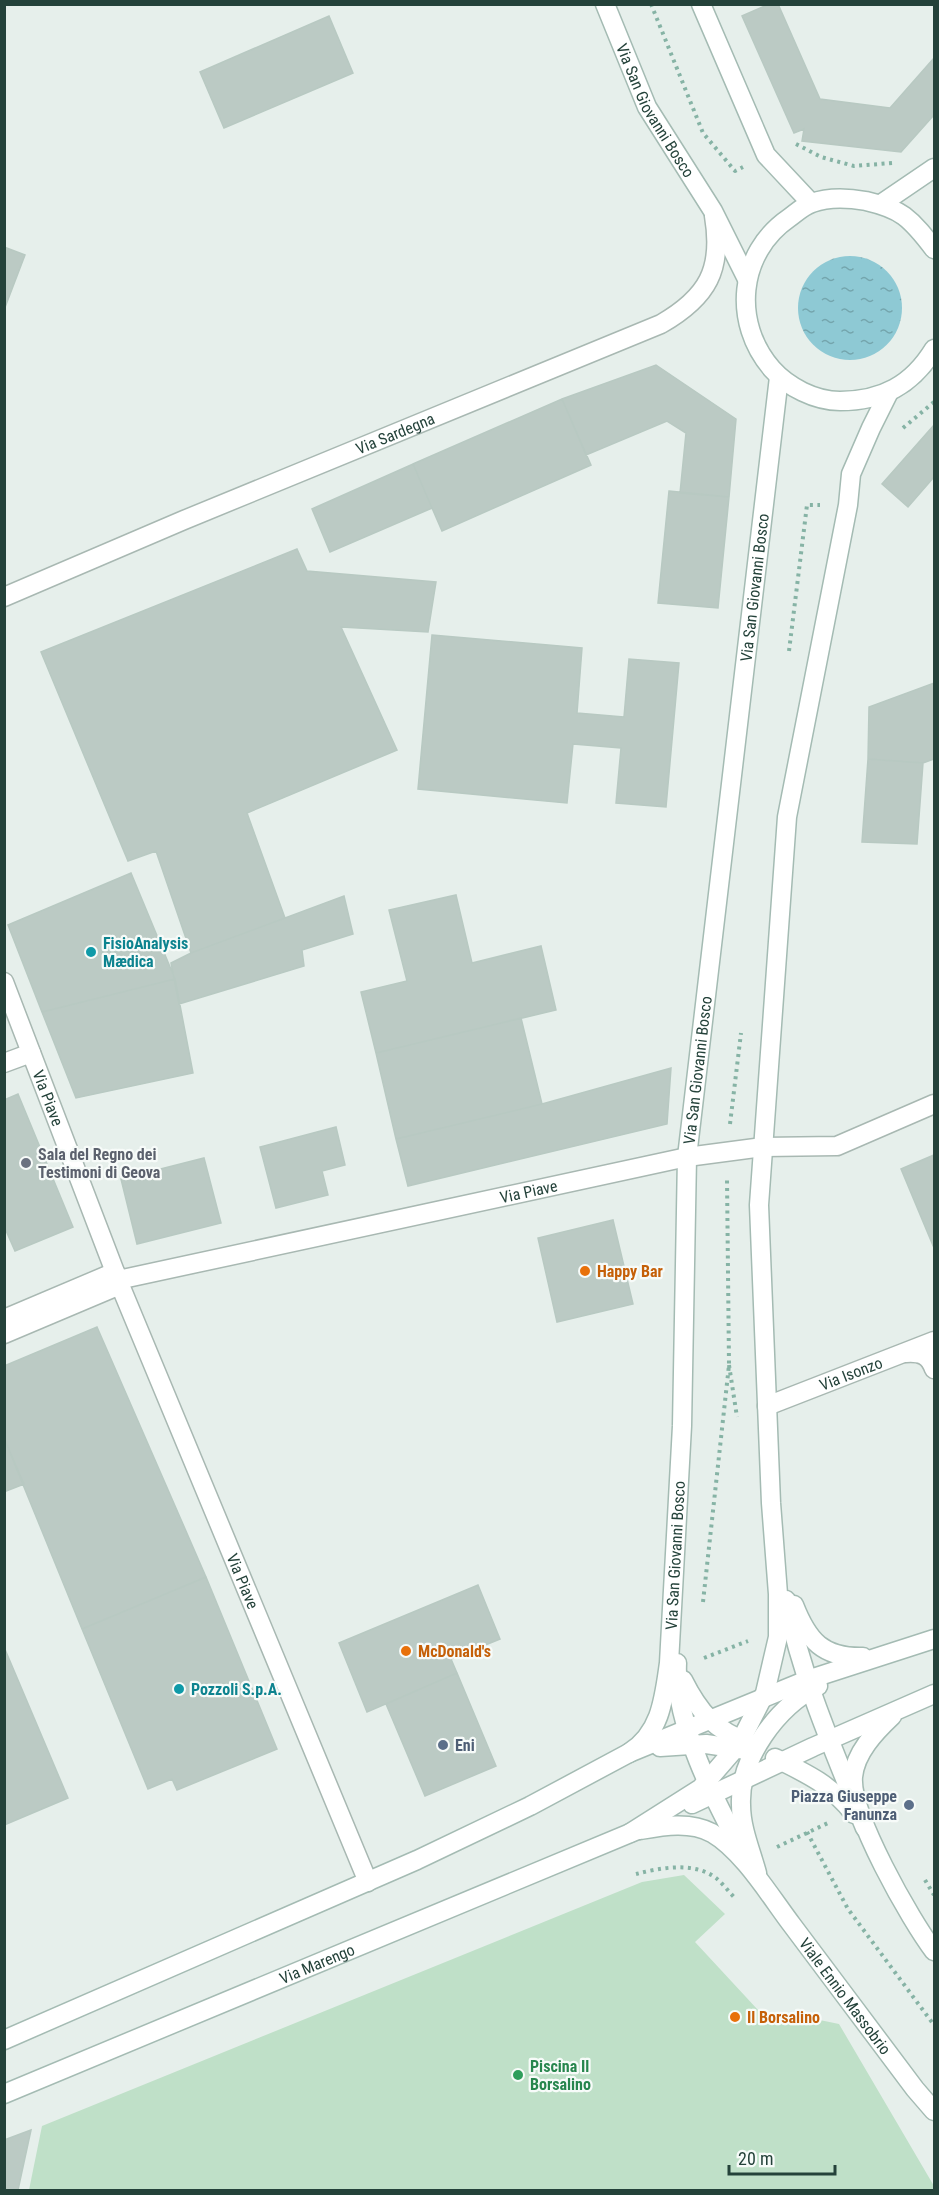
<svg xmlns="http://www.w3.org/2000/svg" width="939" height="2195" viewBox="0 0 939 2195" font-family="'Roboto Condensed',sans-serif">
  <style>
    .park { fill: #bfe0c8 }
    .water { fill: url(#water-ripples) }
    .building { fill: #bbcac4; stroke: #b8c9c2; stroke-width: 1.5 }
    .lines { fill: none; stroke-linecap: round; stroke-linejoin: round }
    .lane-casing { stroke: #a8b8b2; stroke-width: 21 }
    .street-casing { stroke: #a8b8b2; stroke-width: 21 }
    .secondary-casing { stroke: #a4bbb3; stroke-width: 21 }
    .path { stroke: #86b3a5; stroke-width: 4; stroke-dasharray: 3 4.5; stroke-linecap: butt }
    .lane { stroke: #fff; stroke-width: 18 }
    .street { stroke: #fff; stroke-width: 18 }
    .secondary { stroke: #fff; stroke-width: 18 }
    .culture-dot { fill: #0f9aa8; stroke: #f7fbf9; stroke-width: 2 }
    .worship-dot { fill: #6b7280; stroke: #f7fbf9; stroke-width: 2 }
    .food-dot { fill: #e8710a; stroke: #f7fbf9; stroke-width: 2 }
    .service-dot { fill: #5c6f8a; stroke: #f7fbf9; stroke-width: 2 }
    .leisure-dot { fill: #2e9e5b; stroke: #f7fbf9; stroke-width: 2 }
    .labels { text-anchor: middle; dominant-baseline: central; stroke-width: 4.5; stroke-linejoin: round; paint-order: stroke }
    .street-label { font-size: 16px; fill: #24423a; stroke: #f7fbf9 }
    .culture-label { font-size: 16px; font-weight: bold; fill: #0d838f; stroke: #f7fbf9; text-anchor: start }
    .worship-label { font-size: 16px; font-weight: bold; fill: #5b616d; stroke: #f7fbf9; text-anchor: start }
    .food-label { font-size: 16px; font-weight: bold; fill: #c56008; stroke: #f7fbf9; text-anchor: start }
    .service-label { font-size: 16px; font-weight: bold; fill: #4e5e75; stroke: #f7fbf9; text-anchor: start }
    .leisure-label { font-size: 16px; font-weight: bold; fill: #27864d; stroke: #f7fbf9; text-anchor: start }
  </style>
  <defs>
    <pattern id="water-ripples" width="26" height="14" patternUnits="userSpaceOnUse" patternTransform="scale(1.5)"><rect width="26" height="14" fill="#8ec9d4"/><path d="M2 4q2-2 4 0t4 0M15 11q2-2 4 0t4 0" fill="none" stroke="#74a5ad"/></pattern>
  </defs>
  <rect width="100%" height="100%" fill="#e6efeb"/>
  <path class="park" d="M684,1875L725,1914L695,1942L771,2024L810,2018L839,2024L934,2186V2190H29L42,2126L642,1882Z"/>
  <path class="water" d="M798 308a52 52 0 1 1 104 0a52 52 0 1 1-104 0Z"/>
  <path class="building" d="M769,4H778L820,99L890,108L934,58V115L901,152L802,141L804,129L794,133L742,16Z
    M329,16L353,73L224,128L200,72Z
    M4,247L25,255L4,310Z
    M656,365L736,419L729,497L680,493L686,433L667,421L586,455L562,399Z
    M562,399L591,465L442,531L413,464Z
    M934,425V477L908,507L882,484Z
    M413,464L432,508L330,552L312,509Z
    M669,491L729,497L718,608L658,603Z
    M297,549L307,571L436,582L428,632L341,627L397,750L247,813L285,918L191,953L156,851L128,861L41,652Z
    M432,635L582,648L577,713L624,717L629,659L679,663L666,807L616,803L621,748L573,744L567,803L418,789Z
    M934,683V759L923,763L868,759L869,707Z
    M868,759L923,763L917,844L862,842Z
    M131,873L175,979L42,1012L8,925Z
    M456,895L472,963L541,946L556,1010L376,1053L361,992L407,981L389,910Z
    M344,896L353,934L302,950L304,966L179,1004L171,963L191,953Z
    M175,979L193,1073L76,1098L42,1012Z
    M521,1018L542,1104L396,1139L376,1053Z
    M671,1068L667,1124L408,1186L396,1139L542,1104Z
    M18,1094L73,1227L15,1251L4,1226V1100Z
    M336,1127L345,1165L322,1171L328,1195L276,1208L260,1147Z
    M934,1155V1248L901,1169Z
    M204,1158L221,1223L137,1244L121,1179Z
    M613,1220L633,1304L557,1322L538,1238Z
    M97,1327L206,1577L82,1629L4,1438V1366Z
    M4,1438L24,1484L4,1492Z
    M206,1577L277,1749L177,1790L172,1779L148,1789L82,1629Z
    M478,1585L500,1639L451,1659L457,1673L367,1712L339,1643Z
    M4,1647L68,1798L4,1825Z
    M457,1673L496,1766L425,1796L386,1704Z
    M31,2130L18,2190H4V2140Z"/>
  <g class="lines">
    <defs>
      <path id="lane" d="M4,1063L31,1053
        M4,1319L115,1272
        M4,1334L120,1285"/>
      <g id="street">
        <path id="s1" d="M4,597L184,520L661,324C708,297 723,269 714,216"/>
        <path id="s2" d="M4,982L120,1285L368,1882"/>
        <path id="s3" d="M118,1280L687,1157L763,1147L837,1146L934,1104"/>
        <path d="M906,1353C921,1352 929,1355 934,1369"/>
        <path id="s4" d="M767,1406L934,1341"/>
      </g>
      <g id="secondary">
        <path id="s5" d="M605,4L647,107L713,211L747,279"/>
        <path d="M701,4L766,155L811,203"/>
        <path d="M881,204L934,168"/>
        <path d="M934,249C925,237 916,225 904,216C893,208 879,204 866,201C849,198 828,197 812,203C803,206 796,213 789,218C738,253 732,323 772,369C788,387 815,401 840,401C882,401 912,385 934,349"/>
        <path d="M786,1600C803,1682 834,1751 865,1828"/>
        <path d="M794,1605C808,1641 823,1658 863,1657"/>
        <path d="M677,1663C674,1723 715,1801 743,1853"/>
        <path d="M683,1680C699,1712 715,1731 750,1743"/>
        <path d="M892,1716C875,1732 855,1753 853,1777C850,1814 911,1921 934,1951"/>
        <path d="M660,1747L706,1744L746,1750"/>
        <path id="s6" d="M629,1753C661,1733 664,1698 669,1663L682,1426L687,1157L779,377"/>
        <path d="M775,1758C808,1774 831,1785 854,1814"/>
        <path d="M692,1804L813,1747L934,1694"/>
        <path id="s7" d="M640,1830C663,1826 690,1821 712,1833C743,1851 770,1896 792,1925C833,1980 874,2034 915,2089L934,2111"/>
        <path d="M630,1833L701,1788L739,1744L765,1693L778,1637V1594L771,1503L759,1205L787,817L848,505L851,474L871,428L889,392"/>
        <path d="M757,1873C751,1851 741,1828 741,1805C739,1758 777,1707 818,1686"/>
        <path d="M4,2040L417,1860L530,1806L629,1753L807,1680L934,1639"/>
        <path id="s8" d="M4,2094L640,1829"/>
      </g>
    </defs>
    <use href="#lane" class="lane-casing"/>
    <use href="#street" class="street-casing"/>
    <use href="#secondary" class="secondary-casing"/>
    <path class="path" d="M651,4L703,133L735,171L743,167
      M796,144L821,157L854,166L892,163
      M903,428L934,402
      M789,651L807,505H820
      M730,1124L741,1033
      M729,1365L737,1417
      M703,1602L729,1365L727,1179
      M704,1658L748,1641
      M807,1832L848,1909L934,2025
      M777,1847L828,1823
      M636,1874C660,1868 693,1861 716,1878C723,1884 729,1892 736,1899
      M925,1880L934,1895"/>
    <use href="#lane" class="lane"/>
    <use href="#street" class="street"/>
    <use href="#secondary" class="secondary"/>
  </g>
  <g class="culture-dot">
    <circle cx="91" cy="952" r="6"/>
    <circle cx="179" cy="1689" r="6"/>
  </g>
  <circle class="worship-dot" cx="26" cy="1163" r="6"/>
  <g class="food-dot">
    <circle cx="585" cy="1271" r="6"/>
    <circle cx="406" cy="1651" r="6"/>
    <circle cx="735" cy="2017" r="6"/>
  </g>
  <g class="service-dot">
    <circle cx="443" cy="1745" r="6"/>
    <circle cx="909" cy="1805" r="6"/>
  </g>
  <circle class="leisure-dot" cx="518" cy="2075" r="6"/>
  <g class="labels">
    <g class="street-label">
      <text stroke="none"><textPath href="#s5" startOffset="118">Via San Giovanni Bosco</textPath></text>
      <text stroke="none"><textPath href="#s1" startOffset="424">Via Sardegna</textPath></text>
      <text stroke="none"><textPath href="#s6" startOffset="1182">Via San Giovanni Bosco</textPath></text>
      <text stroke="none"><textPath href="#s6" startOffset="696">Via San Giovanni Bosco</textPath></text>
      <text stroke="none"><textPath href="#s2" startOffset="124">Via Piave</textPath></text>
      <text stroke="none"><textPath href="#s3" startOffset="420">Via Piave</textPath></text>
      <text stroke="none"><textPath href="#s4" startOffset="90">Via Isonzo</textPath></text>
      <text stroke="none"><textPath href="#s6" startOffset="210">Via San Giovanni Bosco</textPath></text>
      <text stroke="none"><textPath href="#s2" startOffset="645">Via Piave</textPath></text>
      <text stroke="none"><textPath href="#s8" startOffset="339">Via Marengo</textPath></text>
      <text stroke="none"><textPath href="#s7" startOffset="285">Viale Ennio Massobrio</textPath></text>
    </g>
    <g class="culture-label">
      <text x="103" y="943">FisioAnalysis<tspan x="103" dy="18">Mædica</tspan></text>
      <text x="191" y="1689">Pozzoli S.p.A.</text>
    </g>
    <g class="worship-label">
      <text x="38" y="1154">Sala del Regno dei<tspan x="38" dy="18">Testimoni di Geova</tspan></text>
    </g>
    <g class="food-label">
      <text x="597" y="1271">Happy Bar</text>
      <text x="418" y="1651">McDonald's</text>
      <text x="747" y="2017">Il Borsalino</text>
    </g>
    <g class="service-label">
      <text x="455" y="1745">Eni</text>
      <text x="897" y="1796" text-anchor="end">Piazza Giuseppe<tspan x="897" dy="18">Fanunza</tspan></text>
    </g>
    <g class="leisure-label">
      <text x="530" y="2066">Piscina Il<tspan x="530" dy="18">Borsalino</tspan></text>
    </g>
  </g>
  <rect width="939" height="2195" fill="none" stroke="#24423a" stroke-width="12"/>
  <path d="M729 2165v9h106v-9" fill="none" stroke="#24423a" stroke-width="3"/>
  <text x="738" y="2165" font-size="18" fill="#24423a" stroke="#f7fbf9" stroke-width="4.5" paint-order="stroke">20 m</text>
</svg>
